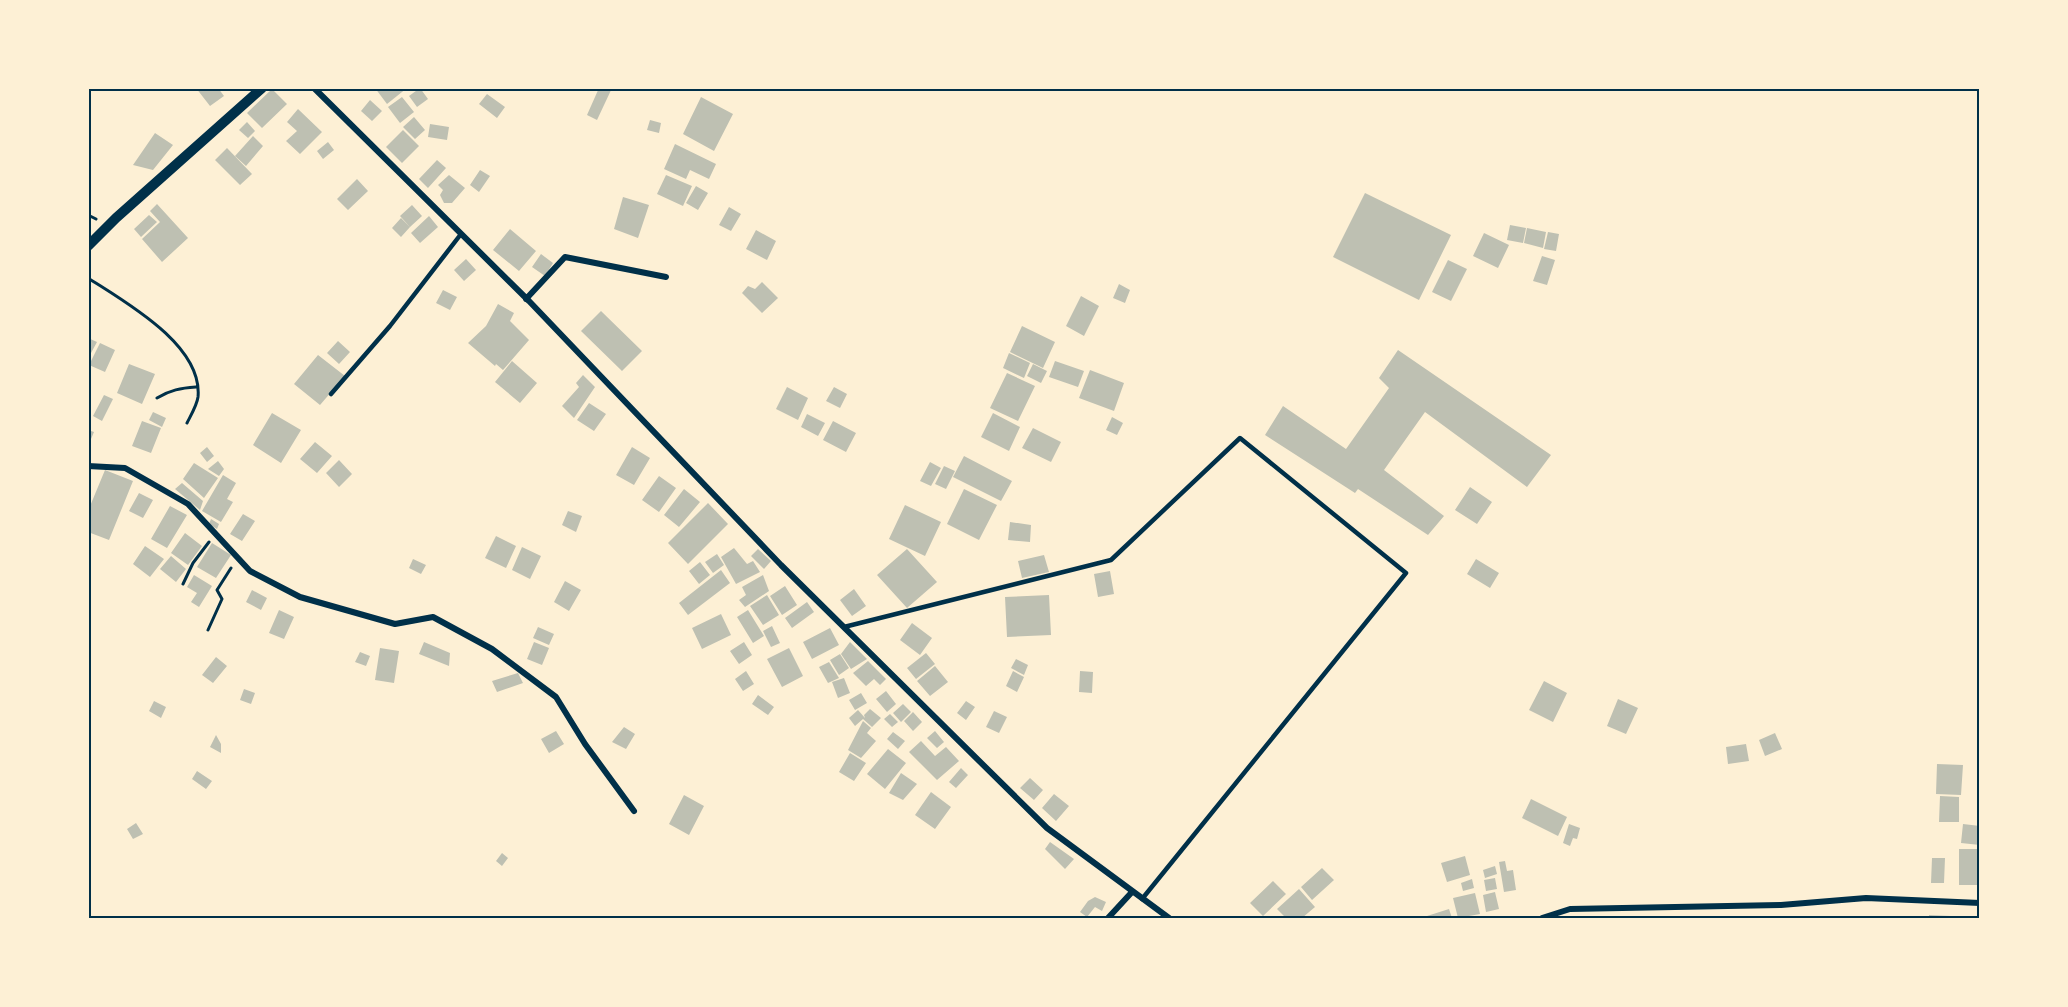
<svg xmlns="http://www.w3.org/2000/svg" width="2068" height="1007" viewBox="0 0 2068 1007" font-family="Inter,sans-serif">
  <style>
    .building { fill: #bec0b2 }
    .lines { fill: none; stroke-linecap: round; stroke-linejoin: round }
    .path { stroke: #003049; stroke-width: 3 }
    .service { stroke: #003049; stroke-width: 4.5 }
    .minor { stroke: #003049; stroke-width: 6 }
    .tertiary { stroke: #003049; stroke-width: 10 }
    .neatline { fill: none; stroke: #003049; stroke-width: 2 }
  </style>
  <rect width="100%" height="100%" fill="#fdf0d5"/>
  <path class="building" d="M196,88H218L224,96L210,106Z
    M375,88H407L387,104Z
    M420,88L428,99L417,107L409,96Z
    M599,88H612L597,120L587,115Z
    M272,89L287,104L262,128L247,113Z
    M487,94L505,107L497,118L479,104Z
    M402,97L414,112L400,123L388,107Z
    M701,97L733,114L714,151L683,134Z
    M370,100L382,111L372,121L361,111Z
    M298,109L322,132L300,154L286,141L297,131L287,122Z
    M414,117L425,130L415,139L403,127Z
    M650,120L661,123L659,133L647,130Z
    M247,122L255,131L248,138L239,130Z
    M430,124L449,127L447,140L428,137Z
    M403,130L419,146L402,163L386,147Z
    M155,133L173,145L153,170L133,165Z
    M253,136L263,146L246,166L235,156Z
    M328,142L334,150L323,159L317,151Z
    M675,144L716,164L709,179L690,170L686,179L664,169Z
    M227,148L252,174L240,185L215,160Z
    M437,160L446,168L428,188L419,179Z
    M480,170L490,176L479,192L470,185Z
    M449,175L465,188L452,203H444L440,195L443,190L438,185Z
    M666,175L692,186L683,206L657,194Z
    M357,179L368,191L348,210L337,199Z
    M696,186L708,193L698,210L686,203Z
    M1365,193L1451,235L1419,300L1333,257Z
    M623,197L649,205L638,238L614,229Z
    M157,204L188,238L162,262L142,239L160,222L150,211Z
    M412,205L422,216L410,227L400,216Z
    M729,207L741,214L731,231L719,225Z
    M149,215L157,222L141,237L134,229Z
    M429,216L438,227L420,243L411,233Z
    M401,218L410,227L401,237L392,228Z
    M1510,225L1526,228L1523,243L1507,240Z
    M1527,228L1546,232L1543,248L1524,243Z
    M510,229L536,251L519,271L493,250Z
    M756,230L776,241L767,260L746,249Z
    M1548,232L1559,234L1556,251L1544,249Z
    M1484,233L1509,245L1498,268L1473,256Z
    M541,254L553,263L545,276L532,267Z
    M1542,256L1555,260L1547,285L1533,281Z
    M466,259L476,270L464,281L454,270Z
    M1448,260L1467,269L1451,301L1432,292Z
    M762,282L778,298L762,313L742,293L748,286L755,289Z
    M1119,284L1130,290L1125,303L1113,298Z
    M443,290L457,297L450,310L436,303Z
    M1081,296L1099,306L1084,336L1066,326Z
    M498,304L514,313L510,321L529,340L503,370L496,364L495,366L468,343L486,326Z
    M601,311L642,351L622,371L581,331Z
    M1022,326L1055,342L1043,368L1010,352Z
    M88,338L97,342L91,353L88,352Z
    M338,341L350,352L339,364L327,353Z
    M100,343L115,350L105,372L89,365Z
    M1398,350L1551,455L1527,487L1425,412L1384,470L1444,516L1428,535L1358,489L1355,493L1265,435L1283,406L1346,449L1389,388L1379,378Z
    M1009,353L1030,363L1024,378L1003,368Z
    M318,355L345,376L320,405L294,384Z
    M512,361L537,383L520,403L495,382Z
    M1055,361L1084,371L1078,387L1049,377Z
    M129,364L155,374L142,404L117,393Z
    M1033,364L1047,371L1041,383L1027,376Z
    M1090,370L1124,383L1114,411L1079,398Z
    M1007,373L1035,386L1018,421L990,408Z
    M583,375L595,387L574,418L562,406L579,387L576,383Z
    M787,387L808,398L798,420L776,409Z
    M834,387L847,394L840,408L826,401Z
    M104,395L113,399L102,421L93,416Z
    M589,403L606,414L594,431L577,420Z
    M153,412L166,418L162,427L149,420Z
    M272,413L301,430L281,463L253,445Z
    M993,413L1020,427L1009,451L981,437Z
    M807,414L825,423L818,436L801,427Z
    M1112,417L1123,423L1117,435L1106,430Z
    M142,421L161,428L151,453L132,446Z
    M833,421L856,433L846,452L823,440Z
    M1033,428L1061,442L1051,462L1022,448Z
    M88,430L94,432L88,446Z
    M315,442L332,456L317,473L300,459Z
    M207,447L214,456L207,462L200,453Z
    M632,447L650,458L634,485L616,475Z
    M964,456L1012,481L1001,501L953,477Z
    M339,460L352,474L339,487L326,473Z
    M218,461L224,469L219,476L208,469Z
    M930,462L941,468L931,486L920,481Z
    M194,463L218,478L204,498L183,479Z
    M944,466L955,471L946,489L935,484Z
    M105,470L133,481L109,540L88,532V511Z
    M223,475L236,483L227,499L233,502L221,522L202,511Z
    M659,476L676,488L659,512L642,500Z
    M182,483L203,501L200,510L175,489Z
    M1470,487L1492,502L1477,524L1455,510Z
    M684,489L700,502L679,527L664,515Z
    M964,489L997,505L979,540L947,524Z
    M139,493L153,500L143,518L129,511Z
    M708,503L728,524L688,564L668,543Z
    M905,505L941,522L925,556L889,539Z
    M170,506L187,515L167,548L151,539Z
    M568,511L582,516L576,532L562,525Z
    M243,514L255,521L242,541L230,534Z
    M211,519L219,524L217,529L209,524Z
    M1010,522L1031,525L1030,542L1008,540Z
    M185,533L202,546L188,565L171,553Z
    M496,536L516,546L506,568L485,558Z
    M212,543L231,555L216,578L197,567Z
    M145,546L164,559L150,577L133,564Z
    M522,547L541,556L530,579L512,570Z
    M734,548L747,564L753,561L760,572L736,584L721,557Z
    M758,549L771,561L764,569L751,556Z
    M907,549L937,582L907,608L877,575Z
    M717,554L724,565L713,573L705,562Z
    M1044,555L1049,572L1022,578L1018,561Z
    M171,556L186,569L176,582L160,569Z
    M413,559L426,565L421,574L409,568Z
    M1476,559L1499,573L1490,588L1467,574Z
    M700,562L710,575L699,584L689,571Z
    M721,570L730,583L688,615L679,603Z
    M1110,571L1114,594L1098,597L1094,574Z
    M194,575L212,586L199,607L191,602L197,593L187,587Z
    M763,575L769,591L745,607L739,600L746,595L742,587Z
    M565,581L581,590L569,611L554,602Z
    M785,586L797,605L782,615L770,596Z
    M854,589L866,606L852,616L840,600Z
    M252,590L267,598L261,610L246,602Z
    M767,595L779,615L763,625L750,606Z
    M1049,595L1051,635L1007,637L1005,597Z
    M807,602L814,612L792,628L785,618Z
    M279,610L294,617L284,639L269,633Z
    M748,610L764,636L753,643L737,617Z
    M721,614L731,635L702,649L692,628Z
    M912,623L932,638L920,655L900,640Z
    M772,626L780,643L771,647L763,631Z
    M538,627L554,634L549,645L533,638Z
    M830,628L839,645L812,659L803,642Z
    M424,642L450,653L449,666L419,654Z
    M534,642L549,648L542,665L527,659Z
    M744,642L752,655L739,664L730,651Z
    M850,642L867,659L851,669L841,654Z
    M380,648L399,651L394,683L375,680Z
    M789,648L803,676L782,687L767,659Z
    M360,652L370,656L366,666L355,662Z
    M926,653L935,664L916,679L907,668Z
    M840,654L849,668L839,675L830,660Z
    M216,657L227,666L213,683L202,675Z
    M1016,659L1028,665L1024,675L1011,668Z
    M868,661L886,679L880,685L874,679L866,686L853,673Z
    M829,662L839,678L828,683L819,667Z
    M935,666L948,682L930,696L917,681Z
    M746,671L754,684L743,691L735,679Z
    M1013,671L1024,677L1017,692L1006,686Z
    M1080,671L1093,672L1092,693L1079,692Z
    M518,673L523,683L497,692L492,681Z
    M844,678L850,693L838,698L832,682Z
    M1544,681L1567,693L1553,722L1529,710Z
    M244,689L255,693L251,704L240,700Z
    M886,691L896,704L887,712L876,699Z
    M861,693L867,703L855,710L849,700Z
    M758,695L774,707L768,715L752,704Z
    M1618,699L1638,708L1626,734L1607,726Z
    M154,701L166,707L161,718L149,711Z
    M966,701L975,707L966,720L957,713Z
    M903,704L911,712L901,722L893,713Z
    M870,709L881,718L872,727L863,719L855,726L849,718L858,710L865,718L864,715Z
    M994,711L1007,717L999,733L986,727Z
    M913,712L922,722L913,731L904,721Z
    M890,714L898,722L892,727L884,719Z
    M863,721L871,728L867,733L876,741L861,758L848,750Z
    M624,727L635,734L626,749L612,742Z
    M556,731L564,744L549,753L541,739Z
    M935,731L944,742L937,748L927,738Z
    M893,732L905,741L898,749L887,739Z
    M1775,733L1782,749L1765,756L1759,740Z
    M216,735L221,744V753L210,747Z
    M921,741L935,756L946,747L959,761L937,780L909,752Z
    M1746,744L1749,761L1728,764L1726,747Z
    M888,749L906,763L885,789L867,774Z
    M850,753L866,763L854,781L839,772Z
    M1937,764L1963,765L1961,795L1936,794Z
    M961,768L968,775L956,788L949,782Z
    M197,771L212,781L206,789L192,779Z
    M901,773L917,784L903,800L889,793Z
    M1030,778L1043,790L1034,800L1020,788Z
    M931,792L951,807L935,829L915,815Z
    M1054,794L1069,806L1056,821L1042,808Z
    M684,795L704,806L689,835L669,824Z
    M1940,796L1959,797V822H1939Z
    M1531,799L1567,817L1558,836L1522,818Z
    M136,823L143,834L133,839L127,829Z
    M1569,824L1580,828L1577,839L1573,838L1570,846L1563,843Z
    M1963,824L1980,826V845L1961,843Z
    M1050,842L1074,859L1065,869L1045,849Z
    M1959,849H1980V885H1959Z
    M502,853L508,858L502,866L496,861Z
    M1465,856L1470,875L1447,882L1441,863Z
    M1932,858H1945L1944,883H1931Z
    M1505,861L1507,871L1513,870L1516,890L1504,892L1499,862Z
    M1495,866L1497,874L1485,878L1483,870Z
    M1322,868L1334,880L1312,900L1301,887Z
    M1495,878L1497,889L1486,891L1484,880Z
    M1472,879L1474,888L1463,891L1461,883Z
    M1273,881L1286,894L1263,916L1250,903Z
    M1299,889L1315,907L1302,918H1286L1277,909Z
    M1495,892L1499,909L1486,912L1483,895Z
    M1475,893L1480,914L1458,918L1453,898Z
    M1095,897L1106,902L1102,911L1095,907L1087,917L1080,912L1088,901Z
    M1449,909L1452,918H1428L1427,916Z
    M1929,915L1951,916V918H1929Z"/>
  <g class="lines">
    <path class="path" d="M88,215L96,219
      M88,278C125,302 203,345 198,397C197,405 191,415 187,423
      M157,398C170,390 181,388 196,387
      M183,584L193,563L209,542
      M208,630L222,599L217,590L231,568"/>
    <path class="service" d="M331,394L390,326L461,234
      M844,627L1111,560L1240,438L1406,573L1142,899"/>
    <path class="minor" d="M314,88L529,301L781,565L1047,828L1169,918
      M526,299L565,257L666,277
      M88,466L125,468L188,504L250,571L300,597L395,624L433,617L492,649L556,697L585,744L634,811
      M1108,918L1132,892
      M1542,918L1570,909L1781,905L1866,898L1980,903"/>
    <path class="tertiary" d="M88,246L116,218L262,88"/>
  </g>
  <rect width="2068" height="1007" fill="none" stroke="#fdf0d5" stroke-width="180"/>
  <rect x="90" y="90" width="1888" height="827" class="neatline"/>
</svg>
